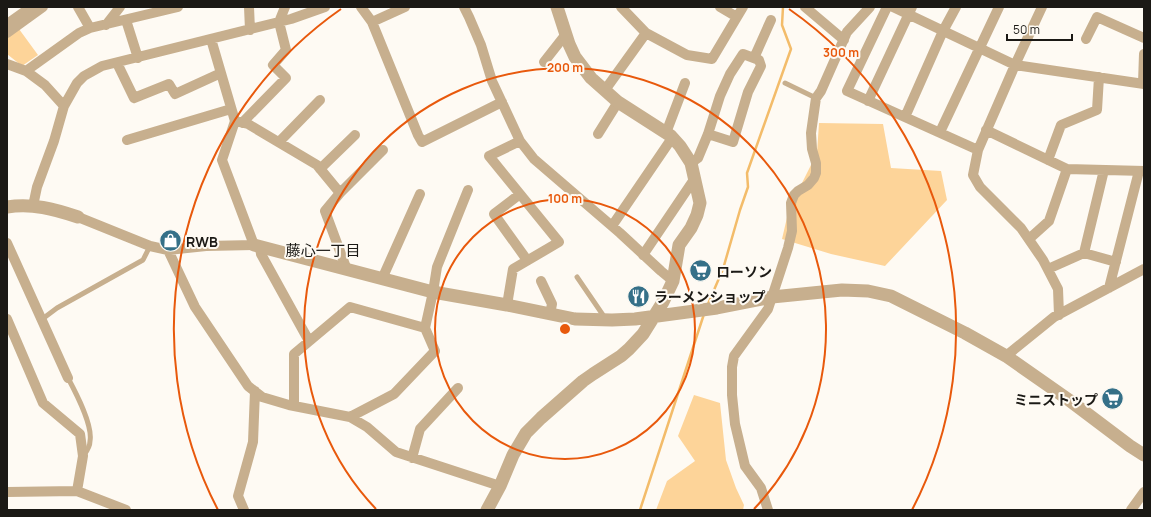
<svg xmlns="http://www.w3.org/2000/svg" width="1151" height="517" viewBox="0 0 1151 517" font-family="Manrope,'Noto Sans JP',sans-serif">
  <style>
    .green { fill: #fdd499 }
    .lines { fill: none; stroke-linecap: round; stroke-linejoin: round }
    .stream { stroke: #f3bc6a; stroke-width: 2.5 }
    .service { stroke: #c7af8e; stroke-width: 5 }
    .minor { stroke: #c7af8e; stroke-width: 10 }
    .tertiary { stroke: #c7af8e; stroke-width: 13 }
    .ring { fill: none; stroke: #e8590c; stroke-width: 2 }
    .labels { text-anchor: middle; dominant-baseline: central; stroke-width: 4; stroke-linejoin: round; paint-order: stroke }
    .poi-label { font-size: 14px; font-weight: bold; fill: #1b1915; stroke: #fefaf3; text-anchor: start }
    .neighbourhood-label { font-size: 15px; fill: #1b1915; stroke: #fefaf3 }
    .centre { fill: #e8590c; stroke: #fefaf3; stroke-width: 2 }
    .ring-label { font-size: 12px; text-anchor: middle; font-weight: bold; fill: #e8590c; stroke: #fefaf3; stroke-width: 4; stroke-linejoin: round; paint-order: stroke }
  </style>
  <rect width="100%" height="100%" fill="#fefaf3"/>
  <path class="green" d="M19,29L38,55L22,66L7,54V37Z
    M819,123L883,124L891,168L941,171L947,200L885,266L831,254L782,239L789,209L817,153Z
    M694,395L720,403L726,460L736,488L744,505L743,510H656L667,481L695,461L678,436Z"/>
  <g class="lines">
    <path class="stream" d="M708,304L723,269L740,210L748,187L747,173L791,49L782,25L783,7
      M640,510L704,314"/>
    <path class="service" d="M785,83L816,98
      M577,277L605,318
      M41,320L57,308L143,260L150,246
      M68,378C76,393 93,425 90,441C90,447 87,451 84,455"/>
    <path class="minor" d="M78,7L90,28
      M249,7L250,30
      M361,7L372,22L418,135L422,142L502,102
      M464,7L469,17L481,45L492,81L520,141L534,159L620,233L661,271L673,281
      M621,7L646,33L687,55L712,59L743,7
      M720,7L737,17
      M805,7L844,40
      M887,7L847,91L978,150
      M893,7L1015,65L1144,84
      M1042,7L1015,65L978,150L973,175L980,187L1021,228L1043,260L1058,289L1059,315
      M126,20L138,58
      M372,22L405,7
      M7,24L31,7
      M106,25L120,7
      M7,33L43,7
      M1086,39L1097,17L1144,38
      M754,58L771,20
      M544,62L566,34
      M117,63L134,98L169,84L175,94L221,73
      M7,64L26,71L45,85L64,106
      M26,71L79,33L90,28L178,7
      M1143,83L1144,54
      M605,90L646,33
      M868,101L912,7
      M905,117L943,31L956,7
      M235,121L248,124L317,165L340,193L325,211L347,270
      M242,123L286,78L273,65L286,50L279,22L285,7
      M986,130L1067,169L1144,171
      M940,132L999,7
      M666,133L685,83
      M598,134L618,102
      M127,140L231,109
      M279,142L320,100
      M1048,160L1061,125L1097,110L1099,77
      M691,163L698,158L708,134L720,96L730,74L743,54L759,60L761,66L748,92L733,142L708,134
      M320,169L355,135
      M340,193L383,150
      M520,194L494,214L527,260
      M33,206L37,187L54,141L64,106L77,83L84,76L102,66L291,19L325,7
      M78,217L150,246L168,250L206,246L254,245L222,160L235,121L211,39
      M612,226L672,138
      M1029,239L1049,221L1067,169
      M7,243L68,378
      M260,247L261,254L309,341
      M168,250L195,307L248,386L262,397L289,405L350,417L367,427L396,452L500,486
      M1084,253L1104,170
      M643,255L695,178
      M1048,269L1084,253L1116,262
      M382,279L420,194
      M541,281L552,304L550,314
      M1109,288L1139,171
      M507,305L513,269L559,242L489,156L520,141
      M7,319L43,403L80,434L83,456L77,491
      M1006,356L1054,317L1144,269
      M294,406V354L350,307L425,328
      M350,417L394,394L435,351L425,328L433,292L437,267L468,190
      M412,458L420,429L458,388
      M7,492L77,491L126,510
      M244,510L238,496L253,442L255,391
      M768,510L761,488L745,466L735,424L732,395V367L734,356L768,309L772,297L788,248L792,231L791,203L794,195L798,191L808,185L814,178L816,173V163L812,149L811,133L816,98L821,91L847,32L870,7
      M1131,510L1144,492"/>
    <path class="tertiary" d="M7,207C32,203 54,209 78,217
      M254,245L433,292L507,305L575,319L612,320L635,319L717,308L772,297L842,290L868,291L891,296L965,333L1006,356L1069,400L1130,446L1144,455
      M487,510L500,486L513,455L526,433L541,418L583,381L593,374L621,356L629,349L643,334L663,302L673,281L679,245L691,228L697,215L700,203L691,163L680,146L671,136L618,102L591,78L575,57L569,44L557,7"/>
  </g>
  <g class="ring">
    <circle cx="565" cy="329" r="130"/>
    <path d="M376 509A261 261 0 1 1 754 509"/>
    <path d="M218 510A391 391 0 0 1 341 9M789 9A391 391 0 0 1 912 510"/>
  </g>
  <defs>
    <symbol id="shop-disc" viewBox="-11 -11 22 22"><circle r="9.5" fill="#357088" stroke="#fefaf3"/><path d="M-5-2.5h2.3a2.7 3.5 0 0 1 5.4 0H5L5.5 6h-11ZM-1.5-2.5h3a1.5 2.3 0 0 0-3 0Z" fill="#fff"/></symbol>
    <symbol id="supermarket-disc" viewBox="-11 -11 22 22"><circle r="9.5" fill="#357088" stroke="#fefaf3"/><path d="M-6-5.5h2.5l.6 2H6L4.5 2H-2.5L-4.4-4H-6ZM-1.5 3.2a1.3 1.3 0 1 0 .1 0ZM3 3.2a1.3 1.3 0 1 0 .1 0Z" fill="#fff"/></symbol>
    <symbol id="restaurant-disc" viewBox="-11 -11 22 22"><circle r="9.5" fill="#357088" stroke="#fefaf3"/><path d="M-5-6h1v4h1v-4h1v4h1v-4h1v5L-1.5 .5V6h-2V.5L-5-1ZM5-6V6H3V1.5H1.5Q1.5-4 5-6Z" fill="#fff"/></symbol>
  </defs>
  <g fill-rule="evenodd">
    <use href="#shop-disc" x="158" y="228" width="25" height="25"/>
    <use href="#supermarket-disc" x="688" y="258" width="25" height="25"/>
    <use href="#restaurant-disc" x="626" y="284" width="25" height="25"/>
    <use href="#supermarket-disc" x="1100" y="386" width="25" height="25"/>
  </g>
  <g class="labels">
    <g class="poi-label">
      <text x="186" y="241">RWB</text>
      <text x="716" y="271">ローソン</text>
      <text x="654" y="296">ラーメンショップ</text>
      <text x="1098" y="399" text-anchor="end">ミニストップ</text>
    </g>
    <g class="neighbourhood-label">
      <text x="323" y="250">藤心一丁目</text>
    </g>
  </g>
  <circle cx="565" cy="329" r="6" class="centre"/>
  <g class="ring-label">
    <text x="841" y="57">300 m</text>
    <text x="565" y="72">200 m</text>
    <text x="565" y="203">100 m</text>
  </g>
  <rect width="1151" height="517" fill="none" stroke="#1b1915" stroke-width="16"/>
  <path d="M1007 34v6h65v-6" fill="none" stroke="#1b1915" stroke-width="2"/>
  <text x="1013" y="34" font-size="12" fill="#1b1915" stroke="#fefaf3" stroke-width="3" paint-order="stroke">50 m</text>
</svg>
